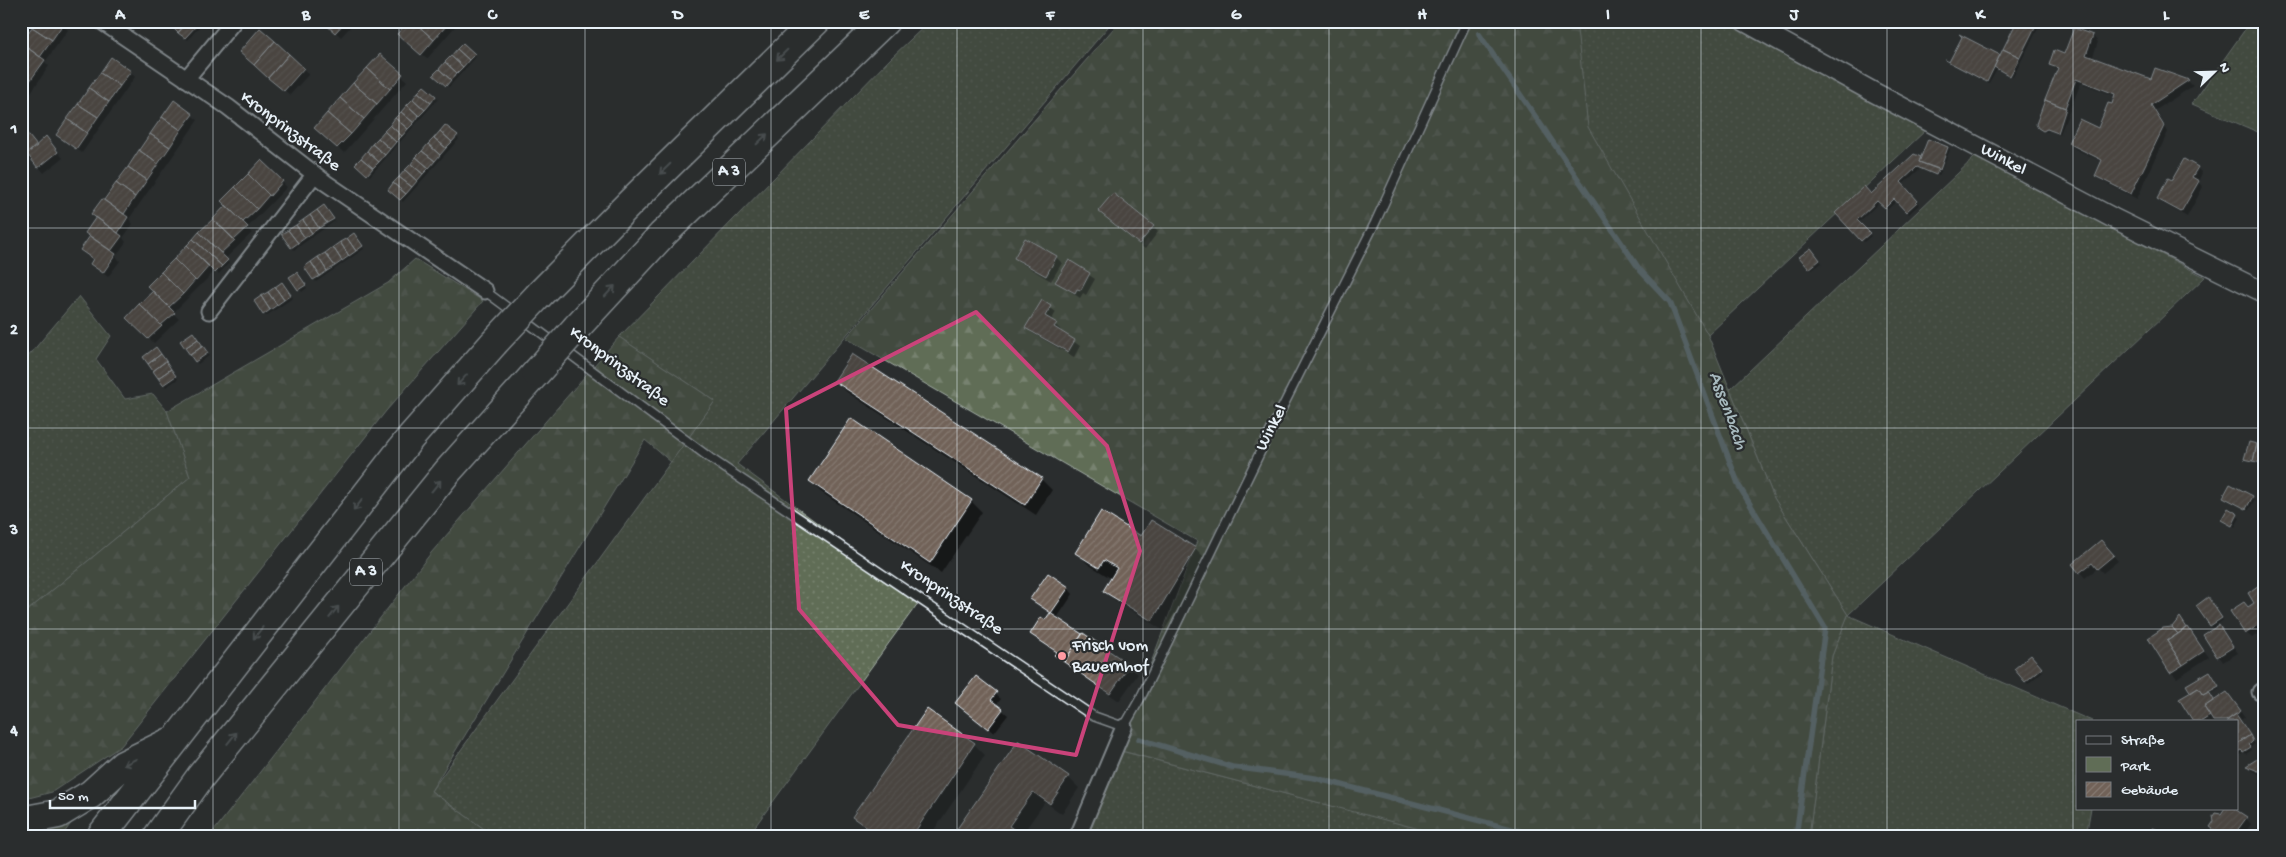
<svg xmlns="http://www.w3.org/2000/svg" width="2286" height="857" viewBox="0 0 2286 857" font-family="'Gochi Hand',sans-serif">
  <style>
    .green { fill: url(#green-dots); stroke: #a4afa7 }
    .forest { fill: url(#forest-firs); stroke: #a4afa7 }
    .shadow { fill: #0007 }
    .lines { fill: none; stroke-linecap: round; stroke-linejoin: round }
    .stream { stroke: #879da2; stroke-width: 5.5 }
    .building { fill: url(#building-hatch); stroke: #e8f1f8 }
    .service-casing { stroke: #e8f1f8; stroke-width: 11 }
    .minor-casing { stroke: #e8f1f8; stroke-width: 19 }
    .tertiary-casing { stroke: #e8f1f8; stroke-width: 22 }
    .motorway-casing { stroke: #e8f1f8; stroke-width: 31 }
    .service { stroke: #2a2d2e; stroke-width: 8 }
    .minor { stroke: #2a2d2e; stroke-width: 15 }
    .tertiary { stroke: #2a2d2e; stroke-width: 19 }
    .motorway { stroke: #2a2d2e; stroke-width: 28 }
    .motorway-bridge-casing { stroke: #e8f1f8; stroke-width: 31; stroke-linecap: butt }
    .motorway-bridge { stroke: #2a2d2e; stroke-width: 28 }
    .oneway { stroke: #6c7275 }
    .marked { fill: none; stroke: #ca437a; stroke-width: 4; stroke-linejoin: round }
    .grid { fill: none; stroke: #e8f1f8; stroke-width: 1; stroke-opacity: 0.55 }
    .poi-dot { fill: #ff9aa2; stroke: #2a2d2e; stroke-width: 2 }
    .labels { text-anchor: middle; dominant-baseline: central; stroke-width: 4.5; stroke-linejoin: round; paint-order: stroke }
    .shield { fill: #2a2d2e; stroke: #afb6bb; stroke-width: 1 }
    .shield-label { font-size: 16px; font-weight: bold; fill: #e8f1f8 }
    .street-label { font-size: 18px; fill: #e8f1f8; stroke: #2a2d2e }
    .poi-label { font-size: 18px; fill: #e8f1f8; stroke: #2a2d2e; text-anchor: start }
    .water-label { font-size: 19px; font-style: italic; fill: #a7b9be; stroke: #2a2d2e }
    .neatline { fill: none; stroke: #e8f1f8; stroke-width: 2 }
    .grid-label { font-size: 16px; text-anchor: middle; font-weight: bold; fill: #e8f1f8 }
  </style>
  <defs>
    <pattern id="green-dots" width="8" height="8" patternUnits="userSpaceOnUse" patternTransform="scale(1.25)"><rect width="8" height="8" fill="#606d56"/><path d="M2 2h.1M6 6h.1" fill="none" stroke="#77826f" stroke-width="1.8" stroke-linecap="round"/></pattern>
    <pattern id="forest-firs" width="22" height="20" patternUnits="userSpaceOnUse" patternTransform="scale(1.25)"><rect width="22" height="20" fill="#606d56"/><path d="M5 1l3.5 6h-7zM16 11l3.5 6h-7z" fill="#77826f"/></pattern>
    <pattern id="building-hatch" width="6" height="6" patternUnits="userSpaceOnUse" patternTransform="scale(1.25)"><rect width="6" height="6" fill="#716258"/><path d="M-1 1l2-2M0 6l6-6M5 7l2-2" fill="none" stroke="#857971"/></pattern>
  </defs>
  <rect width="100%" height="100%" fill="#2a2d2e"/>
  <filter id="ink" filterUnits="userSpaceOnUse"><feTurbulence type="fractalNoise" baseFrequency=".02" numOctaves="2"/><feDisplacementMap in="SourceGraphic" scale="10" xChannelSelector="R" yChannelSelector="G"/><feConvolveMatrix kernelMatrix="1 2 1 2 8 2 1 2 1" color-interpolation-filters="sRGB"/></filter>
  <g filter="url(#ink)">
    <path class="green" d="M930,21H1113L737,464L921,599L748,836H494L431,791L715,401L619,337L891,58Z
      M1575,21H1725L1926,130L1708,335L1587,129Z
      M2251,21H2265V135L2192,104Z
      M1975,157L2205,277L1848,615L2092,721H2077V808H2091L2086,836H1809L1832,656L1848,615L1774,498L1730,389Z
      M79,296L111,336L96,359L125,399L153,394L167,411L190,477L21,616V365Z
      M1117,750L1448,836H1075Z
      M74,819L62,836H21L37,834Z"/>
    <path class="forest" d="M1120,21H1576L1588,127L1708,335L1774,498L1848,615L1832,656L1809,836H1446L1118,750L1197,541L846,338Z
      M415,259L483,301L386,411L121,746L52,792L21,800V616L190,477L167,411L388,283Z
      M619,337L715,401L671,462L645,440L431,791L494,836H210L431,553Z"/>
    <path class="shadow" d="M167,21H204L188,40Z
      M323,21H356L341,37Z
      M410,21H460L427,59L404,39Z
      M2018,21H2042L2013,77L1997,69L1989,83L1951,62L2000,57Z
      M63,25L68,30L45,62L49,66L23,104L21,54L27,47Z
      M260,30L309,74L290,95L246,57Z
      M2075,30L2093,36L2098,42L2092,59L2152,81L2156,70L2188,81L2193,86L2156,110L2168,132L2137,199L2102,181L2096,176L2103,162L2075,149L2069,143L2099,130L2116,96L2081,83L2060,134L2050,130L2046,132L2039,127L2058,71L2051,65L2064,56Z
      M463,45L476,57L449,87L435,75Z
      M380,56L407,81L344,153L321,133Z
      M130,71L135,77L82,153L58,135Z
      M424,87L438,99L370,176L357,164Z
      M174,102L198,120L129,219L133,224L123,238L126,242L116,256L120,261L108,277L91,264L94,260L82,250L91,237L97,218L93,214Z
      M445,126L459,139L403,202L389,190Z
      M21,127L36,146L51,143L63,158L44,173L32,159L23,166Z
      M1948,148L1950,150L1939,176L1920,169L1902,185L1920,204L1909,214L1897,201L1888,209L1880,202L1858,223L1871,236L1864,242L1836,213L1871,195L1922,158Z
      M261,162L287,187L247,228L252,233L225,259L229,263L219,274L215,271L173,313L179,319L154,343L128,318L154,291L149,286L228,205L223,201Z
      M2197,168L2202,173L2198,182L2203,187L2187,217L2164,204L2158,199L2173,182Z
      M326,209L335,221L294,250L292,247Z
      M1099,211L1153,227L1158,232L1145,249Z
      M356,237L364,249L316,282L306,267Z
      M1813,252L1822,263L1812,270L1810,268Z
      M1056,257L1062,263L1051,281L1021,263L1015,258Z
      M1069,262L1095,279L1086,295L1083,293L1080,298L1057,282Z
      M299,276L307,288L302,292L291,277Z
      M284,286L293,298L266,316L264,314Z
      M1042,302L1056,312L1051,321L1061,330L1060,332L1080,346L1074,357L1032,333L1027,328Z
      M195,336L209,356L198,364L181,341Z
      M158,351L178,379L166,387L145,357Z
      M836,381L1041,479L1052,490L1036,515L847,392Z
      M2249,444L2265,448V465L2246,459Z
      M810,481L971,501L982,512L941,573L821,492Z
      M2252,497L2255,499L2249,510L2227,499Z
      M2228,510L2240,518L2235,527L2223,520Z
      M1151,522L1196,549L1207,560L1164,631L1116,601L1105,590L1112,579L1088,564L1077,553L1142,538Z
      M2106,547L2118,561L2103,573L2098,568L2085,578L2073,564Z
      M2259,587L2265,592V629L2252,638L2246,633Z
      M1068,588L1073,594L1057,618L1129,666L1138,674L1119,701L1061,660L1056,655L1058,653L1032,634L1046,622L1051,614L1032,599Z
      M2210,601L2223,620L2213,628L2211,625Z
      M2219,627L2238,653L2223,662L2205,636Z
      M2173,628L2188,629L2209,657L2177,678L2171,672L2163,629Z
      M2031,657L2043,671L2028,684L2015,670Z
      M2212,675L2220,689L2210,694L2215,700L2227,693L2245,717L2241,720L2255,744L2251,747L2252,750L2246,754L2244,752L2239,755L2237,753V721H2194L2192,693Z
      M976,678L1001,699L996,705L1008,715L994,733L962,708Z
      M1018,743L1068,777L1079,788L1062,814L1045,802L1021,836H953Z
      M974,744L985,755L930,836H876L854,817Z
      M2265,755V777L2253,771L2248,766Z
      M2246,818L2251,824L2243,836H2221L2212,827L2215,822Z"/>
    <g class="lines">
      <path class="stream" d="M1479,34L1640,270L1670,302L1739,486L1825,628L1796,836
        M1139,739L1232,767L1315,778L1538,836"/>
    </g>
    <path class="building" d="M36,21H60L63,24L52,40L32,27Z
      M177,21H188L178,33L172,27Z
      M188,21H192L197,25L185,38L178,33Z
      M322,21H346L335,33Z
      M409,21H413L434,40L421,55L397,34Z
      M413,21H442L447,25L434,40Z
      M2017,21H2038L2020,57L2003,49Z
      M32,27L52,40L40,57L21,43Z
      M260,28L275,41L254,65L239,52Z
      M2074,28L2093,35L2086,55L2151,79L2155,68L2189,80L2151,105L2164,126L2131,194L2095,176L2102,160L2068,143L2079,119L2098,128L2108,103L2112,104L2115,94L2076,79L2065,108L2045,100L2058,68L2049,65L2054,50L2064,54Z
      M1959,34L2000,55L1987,82L1945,60L1949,62L1962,37Z
      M275,41L289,54L268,78L254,65Z
      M463,43L475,54L469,60L457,49Z
      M25,46L45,60L24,89L21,87V52Z
      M457,49L469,60L463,67L451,56Z
      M2003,49L2020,57L2010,76L1994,67Z
      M289,54L304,68L284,91L268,78Z
      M380,54L403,74L390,89L367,68Z
      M451,56L463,67L457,73L445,62Z
      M111,57L131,71L120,86L100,73Z
      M445,62L457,73L451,80L439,69Z
      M367,68L390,89L377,104L353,83Z
      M439,69L451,80L446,86L433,75Z
      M100,73L120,86L109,102L89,88Z
      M353,83L377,104L364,119L340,98Z
      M424,86L436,96L431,103L418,92Z
      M21,87L28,91L21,101Z
      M89,88L109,102L98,117L78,104Z
      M418,92L431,103L425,110L413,99Z
      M340,98L364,119L351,134L327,113Z
      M413,99L425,110L419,116L407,105Z
      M174,100L193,114L181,130L162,117Z
      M2045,100L2066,108L2058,133L2047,129L2043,131L2038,128L2036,124Z
      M78,104L98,117L87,133L67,119Z
      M407,105L419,116L414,123L401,112Z
      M401,112L414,123L408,129L395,118Z
      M327,113L351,134L337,148L314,128Z
      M162,117L181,130L170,147L150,134Z
      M395,118L408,129L402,136L390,125Z
      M67,119L87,133L76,149L56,135Z
      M390,125L402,136L396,142L384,131Z
      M445,125L458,135L452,142L440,131Z
      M21,126L37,146L21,158Z
      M384,131L396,142L390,149L378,138Z
      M440,131L452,142L446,148L434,138Z
      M150,134L170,147L158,164L139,150Z
      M46,136L58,152L38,168L27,154Z
      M378,138L390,149L385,155L372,144Z
      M434,138L446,148L440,155L428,144Z
      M1928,139L1948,147L1940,170L1919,162Z
      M372,144L385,155L379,162L367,151Z
      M428,144L440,155L435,161L422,151Z
      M139,150L158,164L147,180L128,167Z
      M367,151L379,162L373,168L361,158Z
      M422,151L435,161L429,168L416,157Z
      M1914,154L1921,157L1919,162L1939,169L1936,175L1917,167L1901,182L1918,201L1906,212L1894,199L1885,208L1877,201L1857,220L1870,233L1861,241L1835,213L1864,186L1871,194Z
      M416,157L429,168L423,174L411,164Z
      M361,158L373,168L367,175L355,164Z
      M2184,159L2198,167L2192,177L2199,181L2181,212L2157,199L2168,178L2172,180Z
      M261,160L283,181L270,196L248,174Z
      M411,164L423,174L417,181L405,170Z
      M128,167L147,180L135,197L116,183Z
      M405,170L417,181L412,187L399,177Z
      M248,174L269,195L257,209L235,187Z
      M399,177L412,187L406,194L393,183Z
      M116,183L135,197L124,214L104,200Z
      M393,183L406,194L400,200L388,190Z
      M235,187L257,209L243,222L221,201Z
      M1113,193L1154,226L1139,244L1098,211Z
      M102,199L128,217L118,233L91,214Z
      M226,205L248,227L234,240L213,219Z
      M324,205L334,219L327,223L317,210Z
      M317,210L327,223L319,228L310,215Z
      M310,215L319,228L312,233L303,220Z
      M96,217L122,236L111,251L85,233Z
      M213,219L235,240L221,253L199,232Z
      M303,220L312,233L305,238L296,225Z
      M296,225L305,238L298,243L288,230Z
      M288,230L298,243L291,248L281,234Z
      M199,232L228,260L222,266L193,239Z
      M354,233L363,246L356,251L347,238Z
      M90,236L116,254L103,273L90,264L93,259L80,250Z
      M347,238L356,251L349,256L340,242Z
      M1025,238L1057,256L1046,276L1014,258Z
      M193,239L222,266L215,273L187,245Z
      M340,242L349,256L342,261L333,247Z
      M187,245L209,266L196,281L174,259Z
      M333,247L342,261L335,266L325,253Z
      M1811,248L1820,260L1809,269L1799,257Z
      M325,253L335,266L327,271L318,257Z
      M318,257L327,271L320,276L311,262Z
      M174,259L195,280L183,294L161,272Z
      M1069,260L1090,273L1081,290L1077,289L1075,293L1055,282Z
      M311,262L320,276L313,280L304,267Z
      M161,272L183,294L169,307L147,286Z
      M297,272L306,285L298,290L289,277Z
      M282,282L291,295L284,300L275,287Z
      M275,287L284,300L277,305L268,292Z
      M153,291L175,313L161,325L139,304Z
      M268,292L277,305L270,310L261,296Z
      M261,296L270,310L263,315L254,301Z
      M1042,300L1051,306L1045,316L1057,323L1054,327L1075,340L1068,352L1025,328Z
      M139,304L162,326L148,339L126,318Z
      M193,332L198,339L185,348L180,341Z
      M198,339L203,346L190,355L185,348Z
      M203,346L208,353L195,362L190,355Z
      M156,347L161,354L148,364L143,357Z
      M161,354L166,361L153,371L148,364Z
      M852,354L1042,478L1025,505L834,381Z
      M166,361L171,369L158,378L153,371Z
      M171,369L176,376L163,385L158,378Z
      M851,418L972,500L930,563L809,481Z
      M2249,442L2257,444L2253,461L2244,459Z
      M2257,444L2265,446L2261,463L2253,461Z
      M2230,484L2253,496L2246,509L2223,497Z
      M2228,508L2238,514L2232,526L2221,520Z
      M1101,511L1141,536L1151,520L1196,548L1152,621L1103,591L1117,568L1104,560L1099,568L1075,553Z
      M2101,540L2114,555L2097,569L2092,563L2079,573L2072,564Z
      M1048,573L1069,587L1051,613L1030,599Z
      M2259,585L2265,593V621L2245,634L2230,611L2244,602L2248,607L2254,603L2248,593Z
      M2208,597L2222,618L2210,626L2196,606Z
      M1050,613L1082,634L1064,662L1054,655L1057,652L1030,634L1041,617L1045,620Z
      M2180,617L2187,628L2178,634L2172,627Z
      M2219,625L2233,647L2217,657L2203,635Z
      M2172,627L2178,634L2167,641L2183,665L2170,673L2148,638L2163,628Z
      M2188,627L2204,651L2183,665L2167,641Z
      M1083,633L1130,665L1110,694L1064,662Z
      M2031,655L2042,668L2025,682L2014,669Z
      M2210,671L2219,686L2203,695L2198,688L2191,693L2186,685Z
      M976,676L997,692L991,700L1003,709L988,729L955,703Z
      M2198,688L2203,695L2209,692L2214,700L2204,707L2210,716L2202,721H2193L2179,699Z
      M2227,692L2241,711L2226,721H2213L2204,707Z
      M927,709L975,743L912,836H879L852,817Z
      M2236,714L2250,735L2237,744V721H2226Z
      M2250,735L2253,741L2249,745L2251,747L2243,752L2241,750L2237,752V744Z
      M1018,741L1069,776L1050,804L1033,792L1009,826L1023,836H952Z
      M2265,754V774L2246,766Z
      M2225,808H2233L2247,817L2233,836H2223L2210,827L2214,821L2213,816L2215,813L2221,814Z
      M2152,828L2166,832L2165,836H2150Z"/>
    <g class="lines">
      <defs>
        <path id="service" d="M485,291L710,458L1093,716L1124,727L1141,697L1269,434L1375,223L1467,21"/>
        <path id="minor" d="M101,21L228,107L326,183L485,291
          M186,79L234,21
          M209,311L314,175
          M2260,692L2265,689
          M1078,836L1124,727"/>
        <path id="tertiary" d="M1744,21L1875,93L2113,218L2265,293"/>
        <path id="motorway" d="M539,295L631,202L816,21
          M577,327L662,235L885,21
          M21,821L58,814L91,794L123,765L170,742
          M101,836L411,437L494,343
          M158,836L201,776L448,471L536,373"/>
      </defs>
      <use href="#service" class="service-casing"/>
      <use href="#minor" class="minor-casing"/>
      <use href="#tertiary" class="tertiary-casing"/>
      <use href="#motorway" class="motorway-casing"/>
      <use href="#service" class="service"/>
      <use href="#minor" class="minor"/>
      <use href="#tertiary" class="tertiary"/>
      <use href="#motorway" class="motorway"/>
      <defs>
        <path id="motorway-bridge" d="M494,343L539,295
          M536,373L577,327"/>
      </defs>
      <use href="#motorway-bridge" class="motorway-bridge-casing"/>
      <use href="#motorway-bridge" class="motorway-bridge"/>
    </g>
    <defs><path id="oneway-shaft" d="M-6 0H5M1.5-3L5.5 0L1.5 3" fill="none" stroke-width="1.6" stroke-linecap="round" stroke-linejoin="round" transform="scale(1.25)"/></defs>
    <g class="oneway">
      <use href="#oneway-shaft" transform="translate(782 55) rotate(136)"/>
      <use href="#oneway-shaft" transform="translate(762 139) rotate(-44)"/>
      <use href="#oneway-shaft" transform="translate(665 169) rotate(136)"/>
      <use href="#oneway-shaft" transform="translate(610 291) rotate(-47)"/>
      <use href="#oneway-shaft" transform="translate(462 380) rotate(132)"/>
      <use href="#oneway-shaft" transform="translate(436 486) rotate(-51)"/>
      <use href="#oneway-shaft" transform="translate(358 505) rotate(128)"/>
      <use href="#oneway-shaft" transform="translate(334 612) rotate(-51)"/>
      <use href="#oneway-shaft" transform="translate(258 633) rotate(128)"/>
      <use href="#oneway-shaft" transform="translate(232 738) rotate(-51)"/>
      <use href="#oneway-shaft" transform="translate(130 762) rotate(154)"/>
    </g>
  </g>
  <path d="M0 0H2286V857H0ZM976,312L1107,446L1140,551L1076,755L898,725L799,609L786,409Z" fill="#2a2d2e" fill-opacity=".55" fill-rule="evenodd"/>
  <path class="marked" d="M976,312L1107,446L1140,551L1076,755L898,725L799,609L786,409Z"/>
  <path class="grid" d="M213,21V836M399,21V836M585,21V836M771,21V836M957,21V836M1143,21V836M1329,21V836M1515,21V836M1701,21V836M1887,21V836M2073,21V836M21,228H2265M21,428H2265M21,629H2265"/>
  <circle class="poi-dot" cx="1062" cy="656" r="5"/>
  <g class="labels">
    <g class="shield">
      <rect x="713" y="158.5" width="32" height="27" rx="4"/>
      <rect x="350" y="558.5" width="32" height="27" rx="4"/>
    </g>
    <g class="shield-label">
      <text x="729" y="172">A 3</text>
      <text x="366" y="572">A 3</text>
    </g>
    <g class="street-label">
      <text transform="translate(290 132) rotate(37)">Kronprinzstraße</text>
      <text transform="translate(2003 160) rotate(28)">Winkel</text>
      <text transform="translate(619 367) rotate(37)">Kronprinzstraße</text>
      <text transform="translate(1272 428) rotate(-63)">Winkel</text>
      <text transform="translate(951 598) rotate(34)">Kronprinzstraße</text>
    </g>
    <g class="poi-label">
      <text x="1072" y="646">Frisch vom<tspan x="1072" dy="21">Bauernhof</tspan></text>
    </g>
    <g class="water-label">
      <text transform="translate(1727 411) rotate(70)">Assenbach</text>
    </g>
  </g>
  <rect width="2286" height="857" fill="none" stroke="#2a2d2e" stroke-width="55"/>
  <rect x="2076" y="720" width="162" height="90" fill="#2a2d2e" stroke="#767b7f"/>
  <rect x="2086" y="736" width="25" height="8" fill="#2a2d2e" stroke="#767b7f"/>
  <text x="2121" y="744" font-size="15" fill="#e8f1f8">Straße</text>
  <rect x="2086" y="757" width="25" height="15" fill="#606d56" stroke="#767b7f"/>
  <text x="2121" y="770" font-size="15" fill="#e8f1f8">Park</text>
  <rect x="2086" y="782" width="25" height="15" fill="url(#building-hatch)" stroke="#767b7f"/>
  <text x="2121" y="794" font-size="15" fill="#e8f1f8">Gebäude</text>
  <g transform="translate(2214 72) rotate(67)" stroke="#2a2d2e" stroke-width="4" paint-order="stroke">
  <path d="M0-4L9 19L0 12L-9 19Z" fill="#e8f1f8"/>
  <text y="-8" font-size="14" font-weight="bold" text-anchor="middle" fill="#e8f1f8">N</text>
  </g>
  <path d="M50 800v8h145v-8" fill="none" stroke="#e8f1f8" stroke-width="2.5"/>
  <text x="58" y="800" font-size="15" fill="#e8f1f8" stroke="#2a2d2e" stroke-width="4" paint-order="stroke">50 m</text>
  <rect x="28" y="28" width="2230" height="802" class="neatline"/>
  <g class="grid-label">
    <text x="120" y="19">A</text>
    <text x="306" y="19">B</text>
    <text x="492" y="19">C</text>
    <text x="678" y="19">D</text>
    <text x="864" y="19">E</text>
    <text x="1050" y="19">F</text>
    <text x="1236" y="19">G</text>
    <text x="1422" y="19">H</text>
    <text x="1608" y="19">I</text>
    <text x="1794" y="19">J</text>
    <text x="1980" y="19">K</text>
    <text x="2166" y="19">L</text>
    <text x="14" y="133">1</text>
    <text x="14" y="334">2</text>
    <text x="14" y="534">3</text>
    <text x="14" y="735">4</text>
  </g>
</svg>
